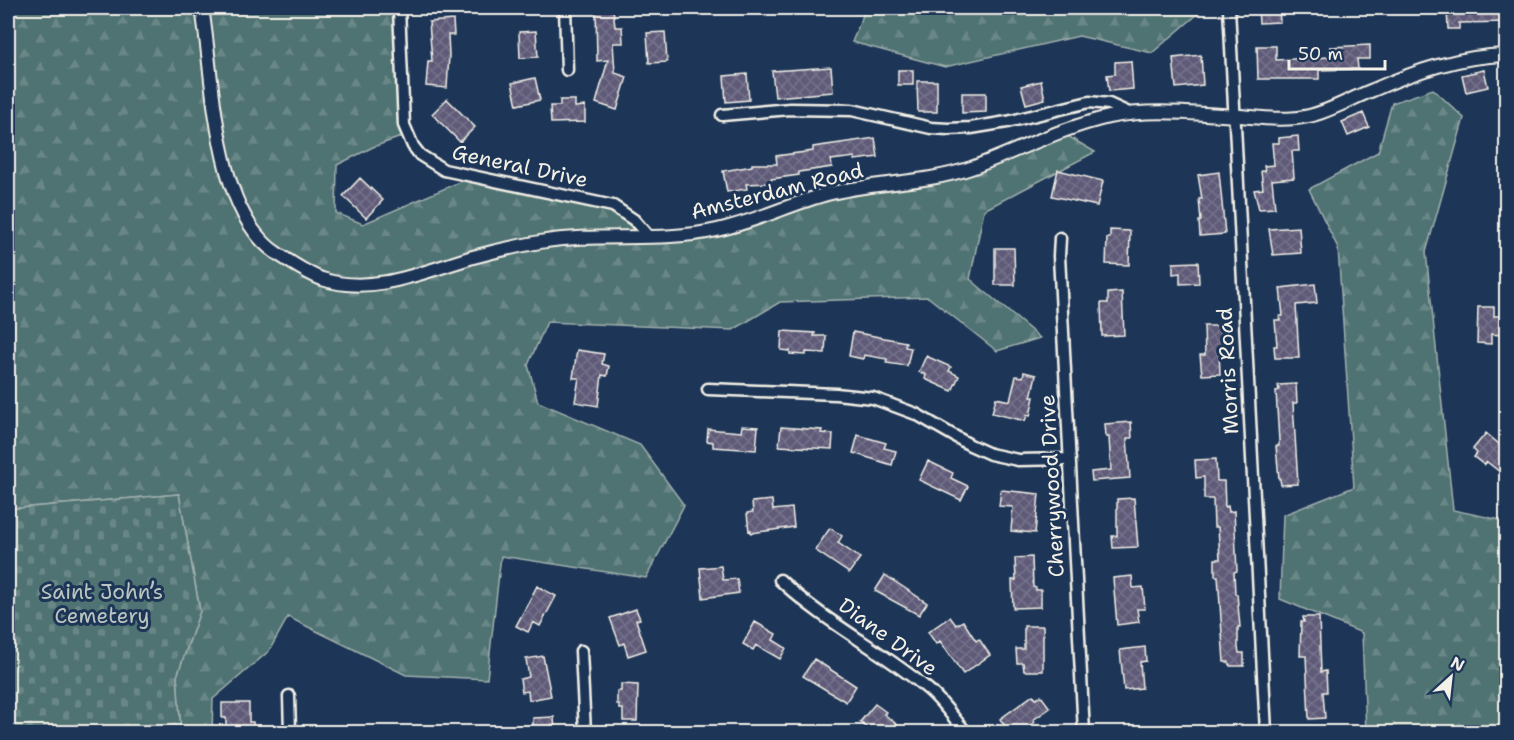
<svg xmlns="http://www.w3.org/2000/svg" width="1514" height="740" viewBox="0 0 1514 740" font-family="'Shantell Sans',sans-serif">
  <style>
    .forest { fill: url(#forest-firs); stroke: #a2b2ae; stroke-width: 1.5 }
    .cemetery { fill: url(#cemetery-stones); stroke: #a2b2ae; stroke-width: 1.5 }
    .building { fill: url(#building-cross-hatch); stroke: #f4f1e8; stroke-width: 1.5 }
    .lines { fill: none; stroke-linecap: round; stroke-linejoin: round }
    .minor-casing { stroke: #f4f1e8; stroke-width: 15 }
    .tertiary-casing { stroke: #f4f1e8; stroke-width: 16 }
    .minor { stroke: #1d3557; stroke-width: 10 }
    .tertiary { stroke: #1d3557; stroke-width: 12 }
    .labels { text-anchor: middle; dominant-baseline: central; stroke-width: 6; stroke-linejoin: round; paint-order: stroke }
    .street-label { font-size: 21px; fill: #f4f1e8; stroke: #1d3557 }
    .park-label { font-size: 21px; fill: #bbc5bf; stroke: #1d3557 }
  </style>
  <defs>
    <pattern id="forest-firs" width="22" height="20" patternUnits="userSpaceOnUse" patternTransform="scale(1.5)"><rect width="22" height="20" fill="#507273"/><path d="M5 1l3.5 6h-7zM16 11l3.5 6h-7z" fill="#6a8787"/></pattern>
    <pattern id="cemetery-stones" width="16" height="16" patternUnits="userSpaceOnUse" patternTransform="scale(1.5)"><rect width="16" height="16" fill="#507273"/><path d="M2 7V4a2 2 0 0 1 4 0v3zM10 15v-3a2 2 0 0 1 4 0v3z" fill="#6a8787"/></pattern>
    <pattern id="building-cross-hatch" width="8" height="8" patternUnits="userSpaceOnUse" patternTransform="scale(1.5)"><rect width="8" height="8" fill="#5e5a78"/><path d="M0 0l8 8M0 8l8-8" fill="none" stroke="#76728b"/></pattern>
  </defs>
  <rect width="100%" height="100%" fill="#1d3557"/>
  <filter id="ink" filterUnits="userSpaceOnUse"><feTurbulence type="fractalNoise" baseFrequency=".0167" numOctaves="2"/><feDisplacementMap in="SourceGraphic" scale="12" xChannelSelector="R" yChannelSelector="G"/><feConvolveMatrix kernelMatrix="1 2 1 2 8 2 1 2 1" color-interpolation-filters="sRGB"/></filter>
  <g filter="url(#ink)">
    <path class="forest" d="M8,8H399L407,135L373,147L337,165L336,213L363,224L471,177L613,206L648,236L680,235L793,204L929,178L1061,132L1095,152L984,210L970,279L1040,338L997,351L928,297L780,302L733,330L547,322L528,365L538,402L640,445L684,505L646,578L501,556L487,679L406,675L288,617L269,651L213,699L212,732H181L177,676L200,611L179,494L8,509Z
      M866,8H1205L1152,53L1079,36L945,67L852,42Z
      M1433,89L1464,118L1426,252L1453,510L1506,521V732H1366L1362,633L1280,599L1283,515L1354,487L1338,248L1309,189L1378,152L1392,103Z"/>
    <path class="cemetery" d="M179,494L200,611L177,676L181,732H8V509Z"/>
    <path class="building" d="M596,8H613L615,27H622L623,43H613L615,73L627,77L617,110L596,103L608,60L597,61Z
      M1258,8H1279L1280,22L1259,23Z
      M1447,8H1506V22L1459,23V29H1448Z
      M453,20L454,35H448L449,55L447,88L426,86L428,61H432L429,22Z
      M536,31L538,57L520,58L519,32Z
      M665,32L667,62L649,63L647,33Z
      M1370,45V59H1357L1358,69L1319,70V79H1258L1257,46H1276V60L1330,57V47Z
      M1201,55L1203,85L1176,88L1173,58Z
      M1131,61L1133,89L1109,91L1107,75L1115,74V62Z
      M831,67L833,92L775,97L772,71Z
      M898,70H913V85H898Z
      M1484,70L1488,87L1466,92L1462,75Z
      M747,74L749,100L726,102L724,76Z
      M535,78L540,100L517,105L512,83Z
      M917,81H937V112H918Z
      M1041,81L1045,99L1026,104L1021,86Z
      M962,93H986V112L962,113Z
      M447,99L475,127L460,142L432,114Z
      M560,100H575V107L585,106V122L551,123L550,106H560Z
      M1363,113L1369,127L1348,136L1342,122Z
      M1298,136L1299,151H1292L1294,178L1272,180L1275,208L1259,209L1254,190L1263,189L1261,171H1265L1264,166L1274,165L1272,143H1279V138Z
      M875,138L878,157L855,160V157L831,160L832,167L799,172V175L771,179V183L746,184L747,189L727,192L723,171L752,166V164H777L776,156L813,151V147Z
      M1058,170L1103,181L1097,206L1052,196Z
      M1219,172L1225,234L1200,236L1199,221H1201L1199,199H1202L1198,175Z
      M360,178L383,200L366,218L343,196Z
      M1299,227L1301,253L1273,255L1269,229Z
      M1110,230L1130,231L1129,265L1106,264L1107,238H1110Z
      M995,248H1014L1015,285H995Z
      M1198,262L1199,283L1180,284V273L1173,274V263Z
      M1315,284L1317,303L1296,305L1299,358H1275L1274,346H1277L1275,320H1280V316H1283L1280,288Z
      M1122,292L1124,335L1102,336L1101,303H1108V293Z
      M1478,307H1494V316H1500V335L1491,334V344L1477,343Z
      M1204,326H1220L1222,349H1219L1220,374L1202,375L1200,355H1205Z
      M782,331L815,333L814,336H826L825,353L806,352V355L790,354V351L781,350Z
      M853,332L906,342L905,347L911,348L907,366L886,363L887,359L864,355L863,359L849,356Z
      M577,350L604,354L602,364L609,366L607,376L602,375L598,406L575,402L579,378H573Z
      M926,356L951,367L949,371L959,376L952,391L925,379L926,375L919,372Z
      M1024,372L1036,375L1031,397H1034L1030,416L1027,415L1025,421L992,413L996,398L1010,401L1016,376L1023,377Z
      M1296,384L1297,403H1293L1298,484L1281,485L1280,479H1279L1276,446H1279V441L1276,391L1279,390L1278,385Z
      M1131,422L1132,438H1127L1130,478L1092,481L1091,472L1111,470L1109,437H1106L1105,424Z
      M742,426L758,427L756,450L713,447V442L707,441L708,429L741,432Z
      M781,427L822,430L821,433L833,434L832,449L779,446Z
      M1486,433L1506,450V464L1500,472L1487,462L1484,465L1474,457L1477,453L1473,449Z
      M858,435L886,443L884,448L896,451L892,465L853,453Z
      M1216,459L1217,481H1224L1225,507L1228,506L1229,512L1234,511L1237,571L1234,572L1235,594H1237L1240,627H1238V647L1239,653H1244V666H1230L1229,662H1224L1218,576H1215V559H1220L1218,527H1214L1213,499H1204V477L1196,478L1195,460Z
      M928,461L953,473L951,478L968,486L961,500L919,480Z
      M1001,490L1039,494L1035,533L1011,531L1013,507L999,506Z
      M1134,498L1138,547L1113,548L1112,536H1117V499Z
      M772,500L773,510L792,508L794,527L751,533V530L749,531L747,513L753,512L752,502Z
      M830,528L842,536L838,543L860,558L849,573L815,550Z
      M1032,557L1033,587L1036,588V590H1041V607L1013,608L1012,580H1016L1015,558Z
      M721,566L723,580L737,579L739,593L703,598L700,568Z
      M885,575L927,603L919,615L875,591Z
      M1132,576L1133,588L1143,587L1145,609H1137L1139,622L1117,625L1113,578Z
      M537,586L556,596L540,626L533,622L528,632L516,626Z
      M636,609L640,619L636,620L646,650L628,656L624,643L620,645L610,618Z
      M950,617L956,625L963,621L976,641L979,639L990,655L963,674L940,641L936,644L928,632Z
      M1303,617H1319L1321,672L1326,671L1327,692H1323L1325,718L1309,719L1306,656H1300L1301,622H1304Z
      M755,622L776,634L773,640L786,648L780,659L756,645L753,650L743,644Z
      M1024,626H1043V671H1024L1023,663H1017L1016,649H1024Z
      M1145,647L1146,661L1140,662L1142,688L1124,690L1120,650Z
      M543,656L551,696L529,700L528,691L522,692L520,679L529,677L526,659Z
      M814,659L856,686L846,702L803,676Z
      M621,684L638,685L637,721H623V709H619V704H617V691H621Z
      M1033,695L1036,699L1041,696L1050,708L1033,720L1035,722L1024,730L1021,727L1013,732H1009L1000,719Z
      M222,703H249V722H253V732H226V718H222Z
      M875,704L886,712L884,714L906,732H872L860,722Z
      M554,717L555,732H533V718Z"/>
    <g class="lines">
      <defs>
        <path id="minor" d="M399,8L404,125L413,146L420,155L444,170L613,206L634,220L648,236
          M565,8L567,70
          M1229,8L1266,732
          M722,115L790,109L852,110L931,128L948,129L971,128L1007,122L1089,102L1109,104L1131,114
          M1060,238L1059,256L1084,732
          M708,389L836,394L873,398L916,414L970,445L990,454L1018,460L1070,459
          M780,580C825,623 882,650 929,690C943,702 954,719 966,732
          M581,651L585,732
          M289,696L290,732"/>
        <path id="tertiary" d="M202,8C214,79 213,208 275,252C290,262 306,273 322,279C372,296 425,271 473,257C495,251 518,246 540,242C599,232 660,243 717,230C755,222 790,204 827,194C874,182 925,184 971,168C1017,151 1061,128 1109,117C1150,108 1197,114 1240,116C1263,118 1286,121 1309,116C1331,111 1352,98 1373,90C1416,71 1460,56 1506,55"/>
      </defs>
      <use href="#minor" class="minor-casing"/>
      <use href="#tertiary" class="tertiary-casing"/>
      <use href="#minor" class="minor"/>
      <use href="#tertiary" class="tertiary"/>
    </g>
  </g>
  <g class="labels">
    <g class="street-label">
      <text transform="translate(520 166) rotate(12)">General Drive</text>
      <text transform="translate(777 191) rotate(-14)">Amsterdam Road</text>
      <text transform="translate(1228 371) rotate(-93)">Morris Road</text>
      <text transform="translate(1052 486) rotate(-93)">Cherrywood Drive</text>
      <text transform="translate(888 637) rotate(36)">Diane Drive</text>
    </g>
    <g class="park-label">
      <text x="102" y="592">Saint John’s<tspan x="102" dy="24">Cemetery</tspan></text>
    </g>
  </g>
  <rect width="1514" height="740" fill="none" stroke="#1d3557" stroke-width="30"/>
  <rect x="15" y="15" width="1484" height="710" fill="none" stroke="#f4f1e8" stroke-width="2" filter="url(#ink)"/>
  <g transform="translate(1451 677) rotate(27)" stroke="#1d3557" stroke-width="4.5" paint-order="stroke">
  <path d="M0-4.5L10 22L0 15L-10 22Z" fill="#f4f1e8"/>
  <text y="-9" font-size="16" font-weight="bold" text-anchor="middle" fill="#f4f1e8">N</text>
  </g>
  <path d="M1289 60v9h96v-9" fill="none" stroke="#f4f1e8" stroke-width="3"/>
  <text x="1298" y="60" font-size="18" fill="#f4f1e8" stroke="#1d3557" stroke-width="4.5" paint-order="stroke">50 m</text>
</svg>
